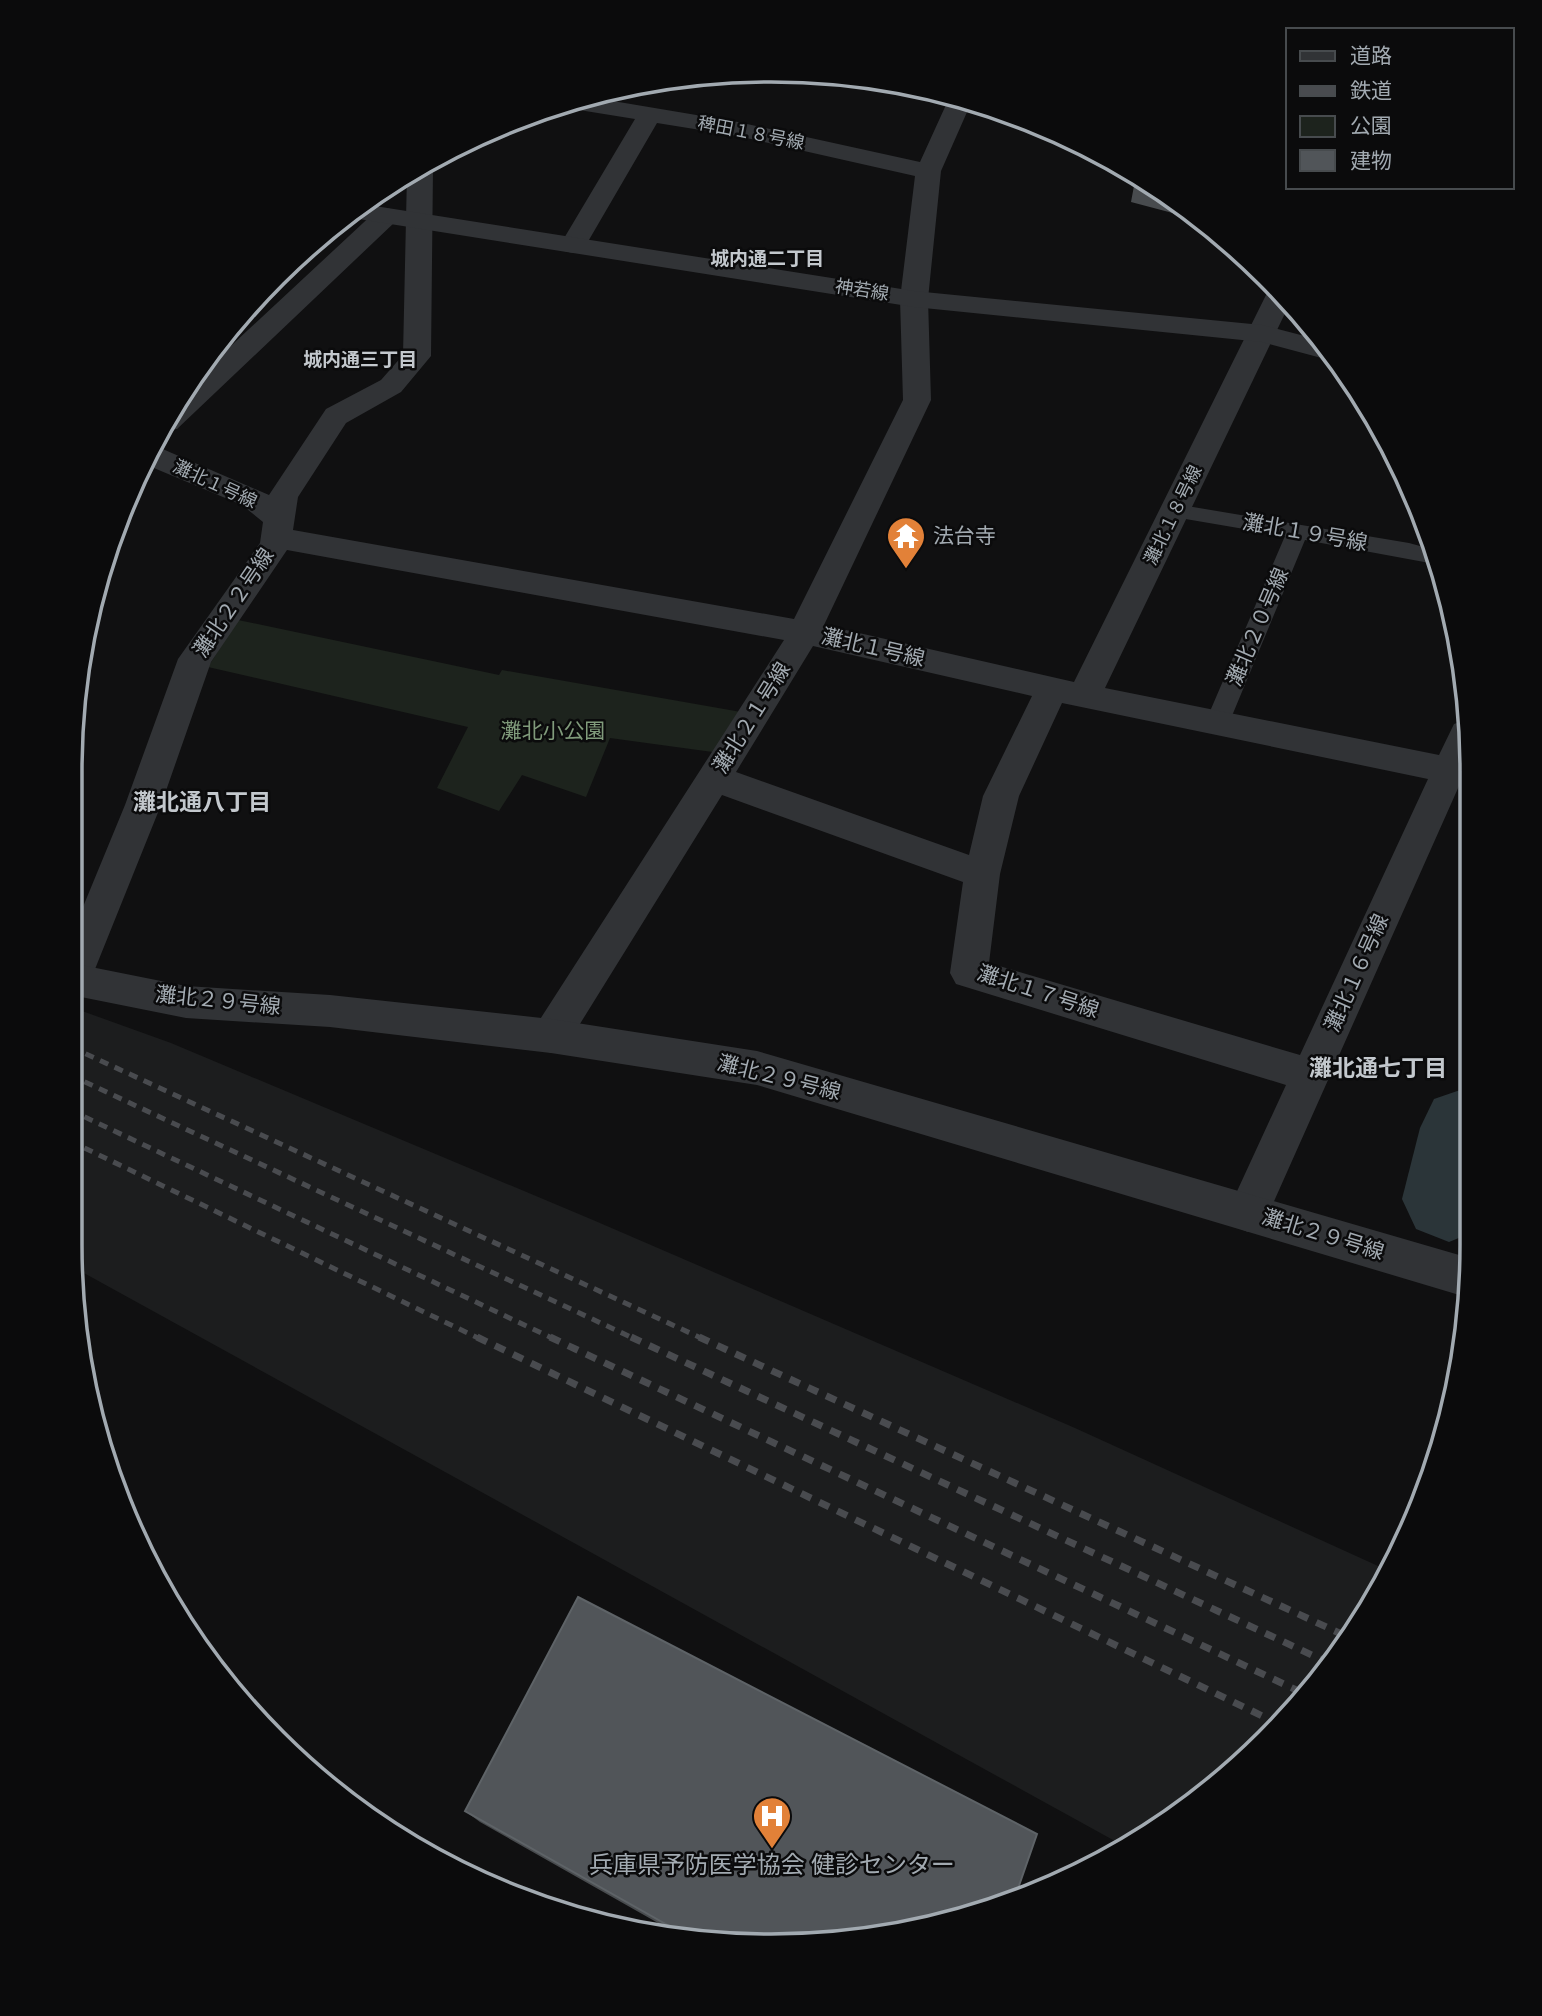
<svg xmlns="http://www.w3.org/2000/svg" width="1542" height="2016" viewBox="0 0 1542 2016" font-family="'Varela Round','Noto Sans JP',sans-serif">
  <style>
    .built { fill: #1c1d1e }
    .green { fill: #1d231d }
    .lines { fill: none; stroke-linecap: round; stroke-linejoin: round }
    .river { fill: #2b3539; fill-rule: evenodd }
    .service { fill: #313336; fill-rule: evenodd }
    .minor { fill: #313336; fill-rule: evenodd }
    .tertiary { fill: #313336; fill-rule: evenodd }
    .rail-far1 { stroke: #494b4f; stroke-width: 5; stroke-dasharray: 9 7; stroke-linecap: butt }
    .rail { stroke: #494b4f; stroke-width: 7; stroke-dasharray: 11 9; stroke-linecap: butt }
    .wall { fill: #484b4e }
    .building { fill: #515559; stroke: #5e6367; stroke-width: 2 }
    .labels { text-anchor: middle; dominant-baseline: central; stroke-width: 5; stroke-linejoin: round; paint-order: stroke }
    .far-street-label { font-size: 18px; fill: #a2aab1; stroke: #0b0b0c }
    .far-neighbourhood-label { font-size: 19px; font-weight: bold; fill: #c3c8cd; stroke: #0b0b0c }
    .street-label { font-size: 21px; fill: #a2aab1; stroke: #0b0b0c }
    .poi-label { font-size: 21px; fill: #a2aab1; stroke: #0b0b0c; text-anchor: start }
    .park-label { font-size: 21px; fill: #809b7b; stroke: #0b0b0c }
    .neighbourhood-label { font-size: 23px; font-weight: bold; fill: #c3c8cd; stroke: #0b0b0c }
    .near-poi-label { font-size: 24px; fill: #a2aab1; stroke: #0b0b0c }
    .rim { fill: none; stroke: #a2aab1; stroke-width: 3.5 }
  </style>
  <rect width="100%" height="100%" fill="#101011"/>
  <path class="built" d="M71,1007L171,1043L593,1220L1075,1428L1389,1571L1378,1596L1298,1707L1161,1828L1124,1846L73,1267L70,1245Z"/>
  <path class="green" d="M238,620L499,675L502,670L741,712L720,753L610,738L586,797L522,775L499,811L437,788L468,727L208,667Z"/>
  <g class="lines">
    <path class="river" d="M1466,1088V1235L1449,1242L1416,1229L1402,1199L1420,1128L1434,1099Z"/>
    <path class="service" d="M1175,504L1409,543L1431,549L1435,564L1305,540L1229,723L1225,729L1217,732L1209,729L1205,723L1285,536L1168,516L1165,511L1168,506Z"/>
    <path class="minor" d="M950,96L971,103L941,171L928,299L931,400L824,625L1074,682L1267,293L1276,286L1290,303L1105,688L1439,755L1454,724L1466,720V787L1459,786L1263,1226L1248,1232L1233,1226L1227,1213L1286,1085L956,984L950,973L963,882L722,795L565,1048L551,1053L537,1048L532,1036L537,1024L784,640L287,550L211,662L161,805L91,979L85,990L71,994V936L125,805L178,659L260,543L263,522L242,505L142,463V461L152,446L158,447L269,495L326,409L381,380L403,355L407,174L429,163L433,168L431,356L401,392L346,423L298,497L293,530L794,619L903,400L900,299L915,176L738,136L657,123L586,245L582,251L573,253L564,251L560,245L635,119L573,109L563,105L589,97L738,122L920,162ZM813,646L1032,696L983,796L969,855L736,772ZM1062,703L1428,779L1300,1055L989,963L1000,874L1019,796Z
      M386,208L395,210L399,216L395,222L177,429L162,430L190,384L377,210Z"/>
    <path class="tertiary" d="M362,204L914,291L1262,325L1320,340L1335,358L1329,360L1262,342L914,307L346,217Z
      M71,963L186,986L330,995L551,1019L757,1051L1466,1257V1297L757,1085L551,1053L330,1027L186,1018L71,995Z"/>
    <path class="rail-far1" d="M71,1047L703,1339
      M70,1075L635,1339
      M70,1110L554,1339
      M70,1141L480,1339"/>
    <path class="rail" d="M477,1337L1279,1724
      M550,1337L1307,1695
      M631,1337L1329,1663
      M699,1337L1348,1637"/>
  </g>
  <path class="wall" d="M1136,175L1160,188L1199,220L1131,202Z
    M465,1811L817,1944L681,1936L480,1822Z"/>
  <path class="building" d="M578,1597L1037,1834L1014,1900L997,1909L817,1944L687,1936L465,1811Z"/>
  <defs>
    <symbol id="temple-pin" viewBox="-11 -11 22 30"><path d="M0 17L-7.5 6A9.5 9.5 0 1 1 7.5 6Z" fill="#e28138" stroke="#0b0b0c"/><path d="M0-6L5-2H3V0L6.5 2.5H4V6H1.5V3h-3V6H-4V2.5H-6.5L-3 0V-2H-5Z" fill="#fff"/></symbol>
    <symbol id="hospital-pin" viewBox="-11 -11 22 30"><path d="M0 17L-7.5 6A9.5 9.5 0 1 1 7.5 6Z" fill="#e28138" stroke="#0b0b0c"/><path d="M-5-5h3v3.5h4V-5h3V5h-3V1.5h-4V5h-3Z" fill="#fff"/></symbol>
  </defs>
  <g fill-rule="evenodd">
    <use href="#temple-pin" x="884" y="514" width="44" height="60"/>
    <use href="#hospital-pin" x="750" y="1794" width="44" height="60"/>
  </g>
  <g class="labels">
    <g class="far-street-label">
      <text transform="translate(751 133) rotate(11)">稗田１８号線</text>
      <text transform="translate(862 290) rotate(9)">神若線</text>
      <text transform="translate(215 484) rotate(25)">灘北１号線</text>
      <text transform="translate(1173 515) rotate(-64)">灘北１８号線</text>
    </g>
    <g class="far-neighbourhood-label">
      <text x="767" y="259">城内通二丁目</text>
      <text x="360" y="360">城内通三丁目</text>
    </g>
    <g class="street-label">
      <text transform="translate(1305 533) rotate(10)">灘北１９号線</text>
      <text transform="translate(234 603) rotate(-56)">灘北２２号線</text>
      <text transform="translate(1258 627) rotate(-67)">灘北２０号線</text>
      <text transform="translate(873 648) rotate(13)">灘北１号線</text>
      <text transform="translate(752 718) rotate(-58)">灘北２１号線</text>
      <text transform="translate(1357 973) rotate(-66)">灘北１６号線</text>
      <text transform="translate(1038 992) rotate(18)">灘北１７号線</text>
      <text transform="translate(218 1001) rotate(6)">灘北２９号線</text>
      <text transform="translate(779 1078) rotate(14)">灘北２９号線</text>
      <text transform="translate(1323 1235) rotate(17)">灘北２９号線</text>
    </g>
    <g class="poi-label">
      <text x="933" y="536">法台寺</text>
    </g>
    <g class="park-label">
      <text x="553" y="731">灘北小公園</text>
    </g>
    <g class="neighbourhood-label">
      <text x="202" y="803">灘北通八丁目</text>
      <text x="1378" y="1069">灘北通七丁目</text>
    </g>
    <g class="near-poi-label">
      <text x="772" y="1865">兵庫県予防医学協会 健診センター</text>
    </g>
  </g>
  <path d="M0 0H1542V2016H0ZM771 82H771A689 689 0 0 1 1460 771V1245A689 689 0 0 1 771 1934H771A689 689 0 0 1 82 1245V771A689 689 0 0 1 771 82Z" fill="#0b0b0c" fill-rule="evenodd"/>
  <path class="rim" d="M771 82H771A689 689 0 0 1 1460 771V1245A689 689 0 0 1 771 1934H771A689 689 0 0 1 82 1245V771A689 689 0 0 1 771 82Z"/>
  <rect x="1286" y="28" width="228" height="161" fill="#0b0b0c" stroke="#474b4e" stroke-width="2"/>
  <rect x="1300" y="51" width="35" height="10" fill="#313336" stroke="#474b4e" stroke-width="2"/>
  <text x="1350" y="63" font-size="21" fill="#a2aab1">道路</text>
  <rect x="1300" y="86" width="35" height="10" fill="#494b4f" stroke="#474b4e" stroke-width="2"/>
  <text x="1350" y="98" font-size="21" fill="#a2aab1">鉄道</text>
  <rect x="1300" y="116" width="35" height="21" fill="#1d231d" stroke="#474b4e" stroke-width="2"/>
  <text x="1350" y="133" font-size="21" fill="#a2aab1">公園</text>
  <rect x="1300" y="150" width="35" height="21" fill="#515559" stroke="#474b4e" stroke-width="2"/>
  <text x="1350" y="168" font-size="21" fill="#a2aab1">建物</text>
</svg>
